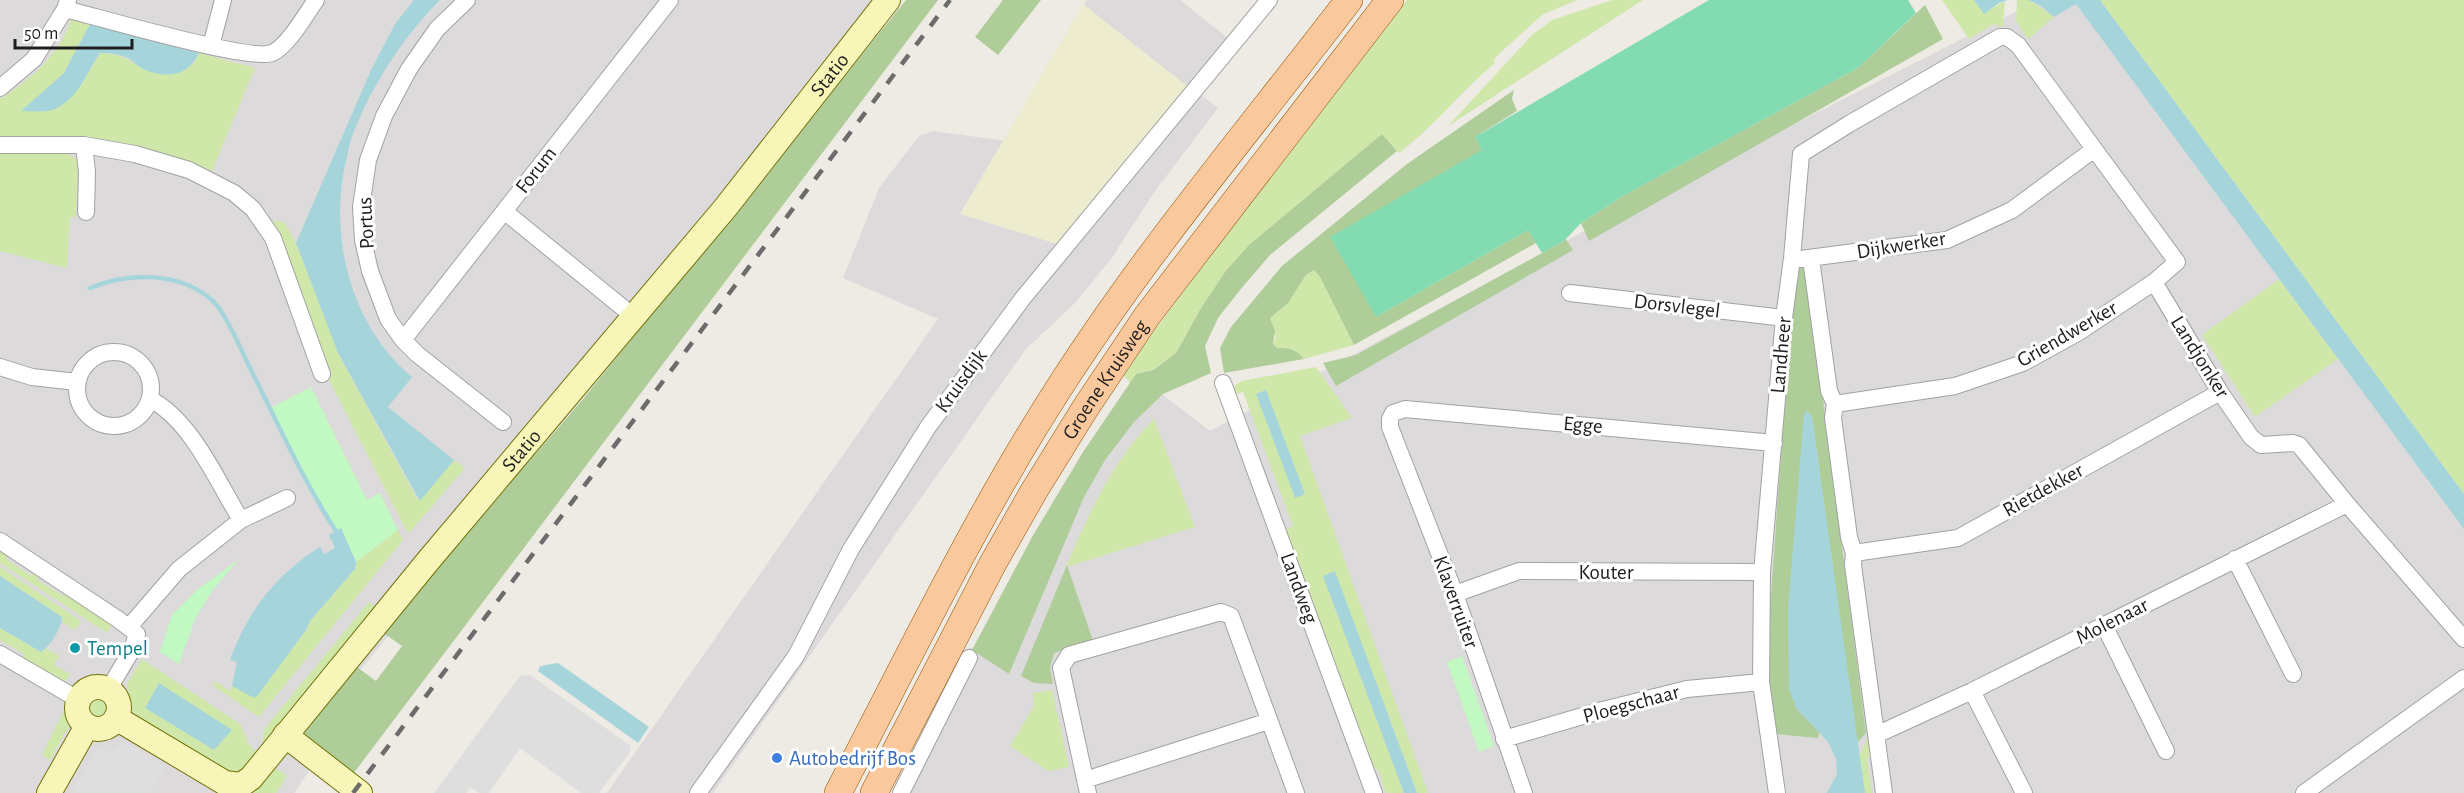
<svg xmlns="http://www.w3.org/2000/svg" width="2464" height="793" viewBox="0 0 2464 793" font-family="'Alegreya Sans',sans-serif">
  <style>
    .residential { fill: #dcdadb }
    .farmland { fill: #edeccf }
    .grass { fill: #cfe8aa; fill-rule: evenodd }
    .forest { fill: #aecd99 }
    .park { fill: #c2f8c1 }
    .pitch { fill: #83dcb1 }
    .parking { fill: #dedede }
    .water { fill: #a5d5db }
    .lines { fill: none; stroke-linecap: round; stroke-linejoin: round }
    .stream { stroke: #a5d5db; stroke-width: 4.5 }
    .street-casing { stroke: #a2a2a2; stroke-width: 18 }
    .secondary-casing { stroke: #717207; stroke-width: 26 }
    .primary-casing { stroke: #945503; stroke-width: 28 }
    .street { stroke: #fff; stroke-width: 16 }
    .secondary { stroke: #f8f5b8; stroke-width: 24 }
    .primary { stroke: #fac89d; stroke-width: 27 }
    .rail { stroke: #6c6c6c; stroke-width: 4.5; stroke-dasharray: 12 12; stroke-linecap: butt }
    .culture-dot { fill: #0f9aa8; stroke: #fff; stroke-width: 2 }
    .shop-dot { fill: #3f7fe0; stroke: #fff; stroke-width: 2 }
    .labels { text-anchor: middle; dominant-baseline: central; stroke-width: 6; stroke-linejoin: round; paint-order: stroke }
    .street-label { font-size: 21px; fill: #1e1e1e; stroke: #fff }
    .culture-label { font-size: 21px; fill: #0d838f; stroke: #fff; text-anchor: start }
    .shop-label { font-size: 21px; fill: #366cbe; stroke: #fff; text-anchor: start }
  </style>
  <rect width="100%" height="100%" fill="#eeeae4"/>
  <path class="residential" d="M0,0H902L312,730L328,743L294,793H0Z
    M1087,0H1180L1239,47L1201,95L1218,108L1155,191L1111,259L1075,303L1026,349L713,793H607L938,319L843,278L879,188L919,136L933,131L1006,141Z
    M2039,0H2077L2464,528V793H893L965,649L980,647L1141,378L1210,431L1611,217Z"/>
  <path class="farmland" d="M1083,4L1192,90L1060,245L960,214Z"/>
  <path class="grass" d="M1407,0H1577L1542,15L1498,55L1494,60L1495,63C1460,92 1436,125 1399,153L1382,134L1225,272L1201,308L1176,353L1152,370L1136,374L1131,383L1122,375L1249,202Z
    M1612,0H1643L1448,126L1532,35L1552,20Z
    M1942,0H1974L1984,13L2005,1L2003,27L1994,24L1969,39Z
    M2017,0H2029L2054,17L2028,39L2016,21Z
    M2100,0H2464V494Z
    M71,19L90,24L64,73L22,111L55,109L81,86L100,53C117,54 128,57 141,68L193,65L199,53L255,68L212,171L187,162L0,137V99C32,78 59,56 71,19Z
    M0,149L66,152L78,161L76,217H70L67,268L0,251Z
    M269,221L284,222L296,243L338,353L416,497L420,500L454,460L465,468L410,532H407L327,376Z
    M1314,270L1320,277L1354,345L1304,359C1296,349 1290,348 1277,349L1273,343L1276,337L1270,318L1288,303L1306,275Z
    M2279,279L2338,359L2255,417L2202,335Z
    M1316,367L1352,418L1300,436L1428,793H1417L1335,572L1324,576L1404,793H1386L1378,770L1371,767L1364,751L1368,749L1363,738L1360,739L1327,651L1331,650L1327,639L1323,640L1284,531L1293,526L1243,392L1232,395L1235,385L1242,381Z
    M1154,419L1195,527L1066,567C1089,513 1112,461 1154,419Z
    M398,530L403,540L259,717L212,685L215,681L231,692L232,686L254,697L258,695L306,630L310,621L355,569L356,562Z
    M0,548L9,554L6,559L31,576L35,571L39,573L36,578L38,580L63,596L66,592L113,623L107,633L0,563Z
    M0,567L81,621L75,630L62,622V617L0,576Z
    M369,602L377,609L266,745L262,740L265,728Z
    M0,628L41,652L46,648L59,656L54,665L70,674L63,684L21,660L24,654L0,640Z
    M142,659L240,724L250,746L259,755L238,777L134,718L127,684ZM146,708L231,730L214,750Z
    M1052,690L1069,767L1048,771L1010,746L1034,706L1033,693Z
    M89 708a9 9 0 1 1 18 0a9 9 0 1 1-18 0Z
    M64,710L69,726L50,760L42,755Z
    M1872,738L1873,757L1867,758L1872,793H1865L1859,756L1867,740Z
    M272,769H277L287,776L276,793H252Z"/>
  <path class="forest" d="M906,0H938L353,774L304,734L354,665L376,681L402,646L382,632L583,399Z
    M1003,0H1041L998,55L975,37Z
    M1925,5L1943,39L1589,241L1581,223L1623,196L1858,68Z
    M1514,90L1512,99L1517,111L1475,137L1482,149L1376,317L1528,230L1536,243L1354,345L1320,277L1314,270L1306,275L1288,303L1270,318L1275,331L1273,344L1277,348C1290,348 1296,349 1304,359L1224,373L1220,348L1231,327L1282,266L1407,164Z
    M1382,134L1397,151L1270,255L1240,290L1218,318L1205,346L1211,373L1163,394L1134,422L1105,460L1084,497L1009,674L972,650L1032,537L1083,452L1136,374L1153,370L1176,353L1201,308L1225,272L1249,245Z
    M1565,238L1573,250L1336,386L1323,363L1356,355L1564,241Z
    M1799,265L1806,266L1807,275L1866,733L1857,743L1812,417L1796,708L1819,732L1818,738L1776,734L1769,673L1768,638L1791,314Z
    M1067,565L1093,641L1054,653L1050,668L1053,684L1034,683L1021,676Z"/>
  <path class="park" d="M311,387L367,500L380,493L398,530L356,562L341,528L336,531L315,500L270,408Z
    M239,559L212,591L195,619L179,664L160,652L172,615L197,590Z
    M1462,656L1494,746L1479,752L1447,662Z"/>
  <path class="pitch" d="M1709,0H1908L1916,13L1858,68L1623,196L1581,223L1564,241L1542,253L1528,230L1376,317L1330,237L1482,150L1475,137Z"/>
  <path class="parking" d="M530,675L631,746L630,752L599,793H581L520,748L489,793H479L470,787L466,793H434L520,676Z
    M121,740L166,766L150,793H71L98,748L107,753L110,749L114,751Z"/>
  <path class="water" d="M414,0H440C403,37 372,85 353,134C349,143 348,155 345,165C329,240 352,327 412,377L388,407L454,460L420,501L338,353L296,243L371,70L395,24Z
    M1974,0H2008L1999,3L1984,14Z
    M2028,0H2100L2464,494V529L2076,4L2054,17L2041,6Z
    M90,24L199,53C188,77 166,79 143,69C137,66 133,61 128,58C119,54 110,53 100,53C87,72 78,99 55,109C46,113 31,111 21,111L64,73Z
    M1266,390L1305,494L1295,498L1256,394Z
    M1807,410L1812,417L1865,793H1827L1837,774L1836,759L1828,742L1796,708L1789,689L1788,609L1804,414Z
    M341,528L356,562L355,569L310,621L306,630L258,695L254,698L232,686L237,662L230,660C247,612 276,574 320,547L324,554L335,548L329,535Z
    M1335,571L1417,793H1404L1323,576Z
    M0,576L62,617C62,628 50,646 41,652L0,628Z
    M558,663L649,727L638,743L538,671L540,666Z
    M159,683L232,730L214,750L145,708Z"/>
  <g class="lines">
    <path class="stream" d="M90,288C129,272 181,271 214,302C226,314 241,349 249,366C277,421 302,479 336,531"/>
    <defs>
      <path id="street" d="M467,0L437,29L409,69L384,116L368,160L361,207L363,240L370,271L388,319L403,340L417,354L503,422
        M65,9C98,17 250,62 272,53C288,46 306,14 316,0
        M211,46L223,0
        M0,88L34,59L65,9L68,0
        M0,145H84L135,154L189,170L234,193L253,209L273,238L322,374
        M84,145L87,172L86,212
        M504,211L633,316
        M1801,259L1947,240L2012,210L2093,150
        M1811,259L1829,391L1835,404L1833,418L1849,537L1854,553L1853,565L1884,793
        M1570,293L1784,318
        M403,340L670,0
        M77 389a37 37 0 1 1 74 0a37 37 0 1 1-74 0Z
        M0,367L32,377L77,382
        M1223,383L1374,793
        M150,399C192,421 217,481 241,520
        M1835,404L1955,386L2023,363L2079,332L2154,282
        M0,541L119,620L137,634L132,650L108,690
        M1854,553L1958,538L2220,392
        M2235,559L2293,674
        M1455,594L1519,571L1762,572
        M2104,625L2166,751
        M129,627L179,569L241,520L287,498
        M0,654L79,700
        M1972,691L2024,793
        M1876,735L1972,691L2347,504
        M1504,739L1603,710L1687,689L1761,682
        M1085,780L1269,721
        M698,793L796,656L851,549L928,427L1023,298L1269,0
        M901,793L969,658
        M1088,793L1061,668L1069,655L1221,612L1231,616L1296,793
        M1524,793L1455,594L1390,427V419L1393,413L1405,409L1774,443
        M1777,793L1761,682L1762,572L1784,318L1792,258L1801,154L1849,124L2000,37H2007L2018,45L2177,262L2154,282L2220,392L2251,437L2261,445L2293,443L2299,445L2347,504L2464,639
        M2304,793L2464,678"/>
      <g id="secondary">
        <circle cx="98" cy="708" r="21"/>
        <path id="s1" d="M116,718L225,783L241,785L251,778L428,561L726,207L888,0"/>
        <path d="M285,735L360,793"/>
        <path d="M49,793L87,726"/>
      </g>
      <g id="primary">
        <path d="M838,793C909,657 976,517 1059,388C1146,252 1251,128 1349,0"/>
        <path id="s2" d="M874,793L992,565L1034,491L1086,407L1147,316L1390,0"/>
      </g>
    </defs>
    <use href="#street" class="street-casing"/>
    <use href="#secondary" class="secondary-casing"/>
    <use href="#primary" class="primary-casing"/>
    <use href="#street" class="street"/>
    <use href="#secondary" class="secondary"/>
    <use href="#primary" class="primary"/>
    <path class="rail" d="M353,793L950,0"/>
  </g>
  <circle class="culture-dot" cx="75" cy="648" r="6"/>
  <circle class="shop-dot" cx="777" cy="758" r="6"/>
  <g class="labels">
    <g class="street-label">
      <text stroke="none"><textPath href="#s1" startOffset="1066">Statio</textPath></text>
      <text transform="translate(536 170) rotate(-52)">Forum</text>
      <text transform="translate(366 223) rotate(-93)">Portus</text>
      <text transform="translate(1901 245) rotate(-9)">Dijkwerker</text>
      <text transform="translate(1677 306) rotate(7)">Dorsvlegel</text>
      <text transform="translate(2067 334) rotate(-30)">Griendwerker</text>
      <text transform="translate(1781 355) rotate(-85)">Landheer</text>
      <text transform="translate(2200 357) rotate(58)">Landjonker</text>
      <text stroke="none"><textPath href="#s2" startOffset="474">Groene Kruisweg</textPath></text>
      <text transform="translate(961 381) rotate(-54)">Kruisdijk</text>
      <text transform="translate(1583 425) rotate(5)">Egge</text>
      <text stroke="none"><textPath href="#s1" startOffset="580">Statio</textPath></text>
      <text transform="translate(2043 490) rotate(-29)">Rietdekker</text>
      <text x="1606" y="572">Kouter</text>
      <text transform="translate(1299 588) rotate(70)">Landweg</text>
      <text transform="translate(1456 602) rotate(70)">Klaverruiter</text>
      <text transform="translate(2112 621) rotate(-27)">Molenaar</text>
      <text transform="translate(1631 704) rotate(-15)">Ploegschaar</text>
    </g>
    <g class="culture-label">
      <text x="87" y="648">Tempel</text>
    </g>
    <g class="shop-label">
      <text x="789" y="758">Autobedrijf Bos</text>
    </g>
  </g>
  <path d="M15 39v9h117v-9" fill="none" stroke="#1e1e1e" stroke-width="3"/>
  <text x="24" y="39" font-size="18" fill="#1e1e1e" stroke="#ffffff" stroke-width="4.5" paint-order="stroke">50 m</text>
</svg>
